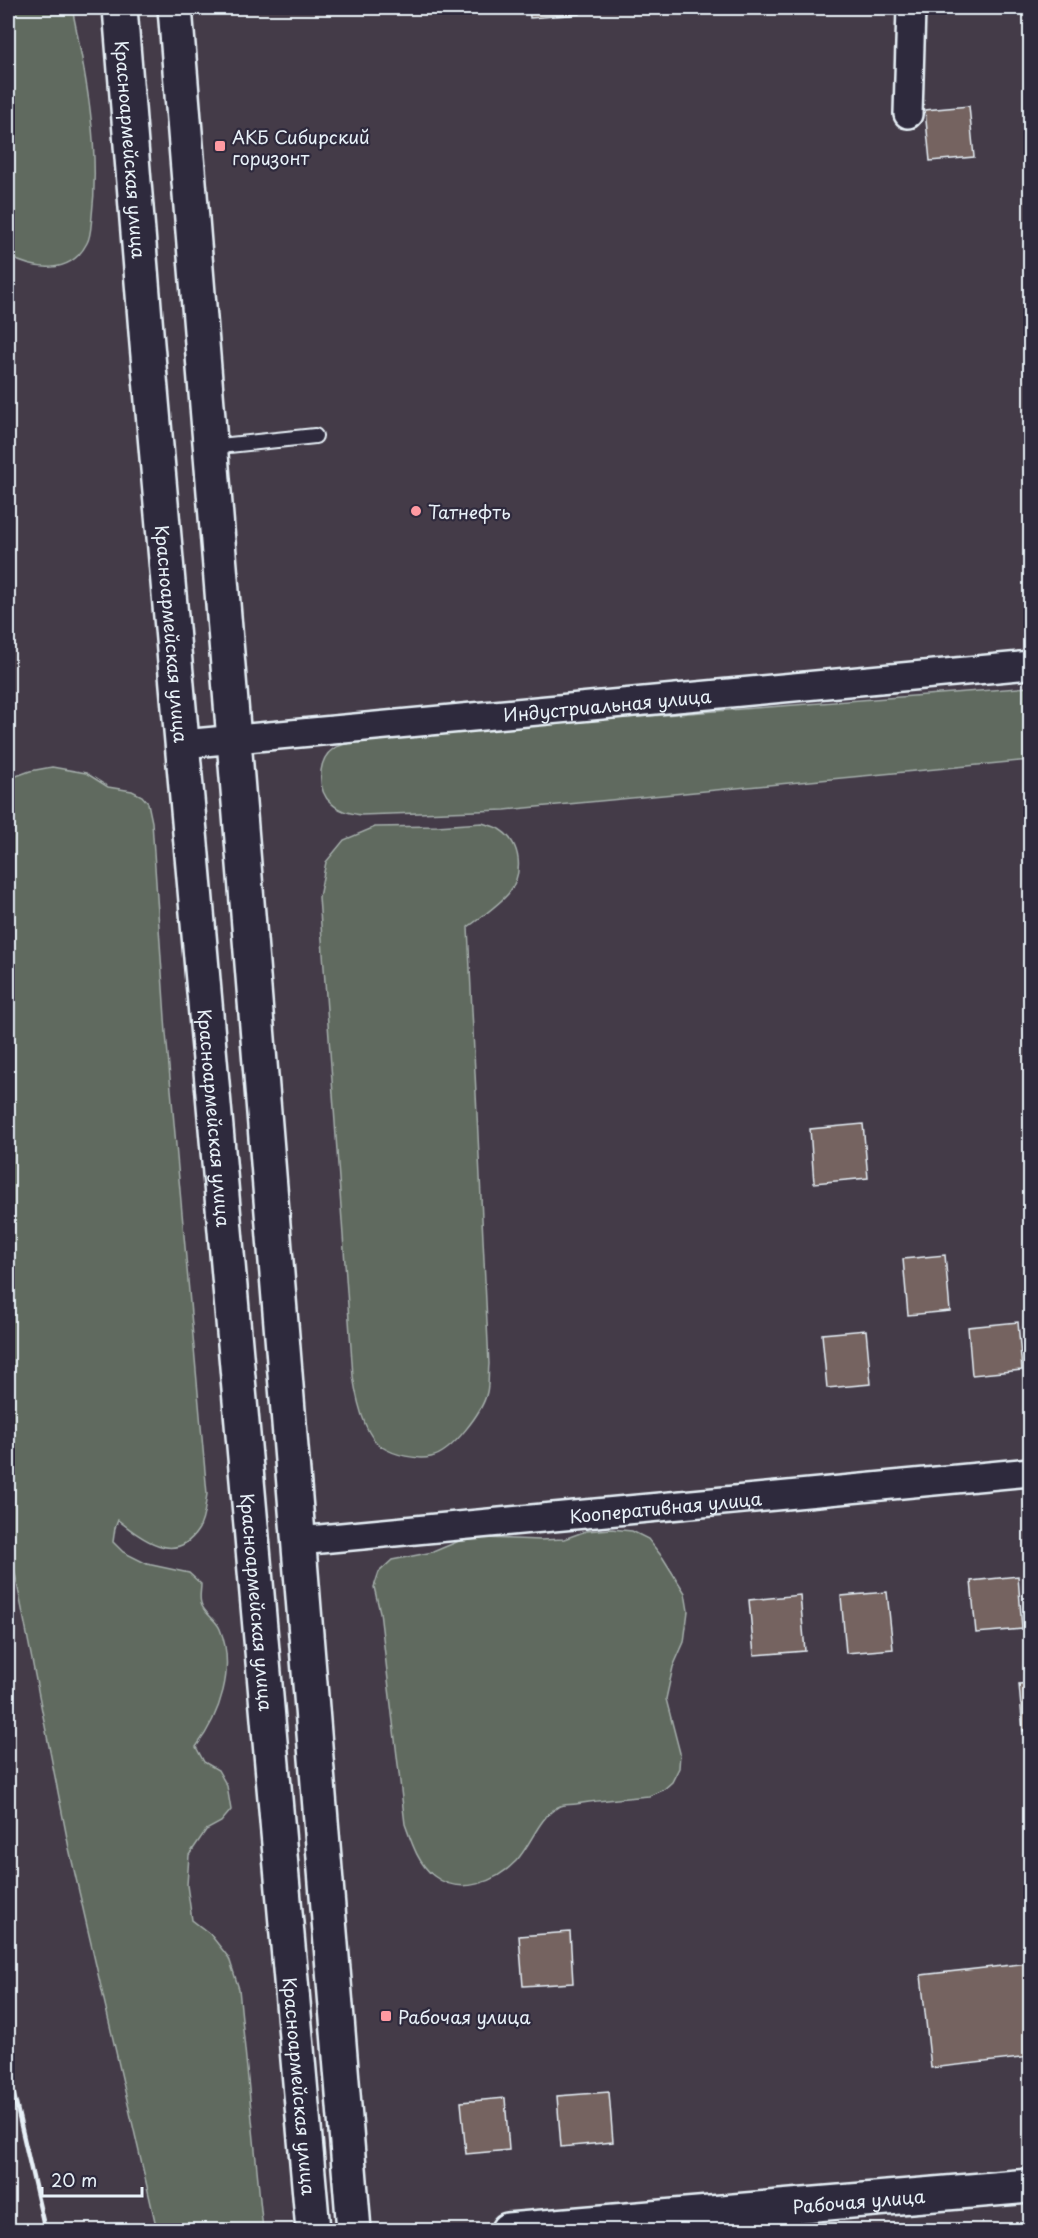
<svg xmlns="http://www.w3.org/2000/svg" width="1038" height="2238" viewBox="0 0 1038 2238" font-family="'Playpen Sans',sans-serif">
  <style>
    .green { fill: #616a5e; stroke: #a4aeab; stroke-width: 1.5 }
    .building { fill: #746461; stroke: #e8f1f8; stroke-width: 1.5 }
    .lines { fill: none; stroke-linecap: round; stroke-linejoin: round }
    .service-casing { stroke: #e8f1f8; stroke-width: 18 }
    .minor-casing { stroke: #e8f1f8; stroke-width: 32 }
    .secondary-casing { stroke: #e8f1f8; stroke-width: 38 }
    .primary-casing { stroke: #e8f1f8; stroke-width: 38 }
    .service { stroke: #2f2a3d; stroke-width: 14 }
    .minor { stroke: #2f2a3d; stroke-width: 27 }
    .secondary { stroke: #2f2a3d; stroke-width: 33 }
    .primary { stroke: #2f2a3d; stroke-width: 33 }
    .rail { stroke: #e8f1f8; stroke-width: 4.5 }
    .poi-dot { fill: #ff9aa2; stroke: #2f2a3d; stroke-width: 2 }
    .labels { text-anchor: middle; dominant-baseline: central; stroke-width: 4.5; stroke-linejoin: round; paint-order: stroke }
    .poi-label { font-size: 18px; fill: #e8f1f8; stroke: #2f2a3d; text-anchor: start }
    .street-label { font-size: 18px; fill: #e8f1f8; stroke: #2f2a3d }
  </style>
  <rect width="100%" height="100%" fill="#443b48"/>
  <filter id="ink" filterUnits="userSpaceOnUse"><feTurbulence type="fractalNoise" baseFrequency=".0167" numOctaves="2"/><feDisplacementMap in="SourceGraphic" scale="12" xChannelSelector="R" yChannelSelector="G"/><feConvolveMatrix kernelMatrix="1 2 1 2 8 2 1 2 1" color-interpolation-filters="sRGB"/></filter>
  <g filter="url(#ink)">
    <path class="green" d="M8,8H72C86,75 100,147 92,216C91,225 91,236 87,243C70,276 35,270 8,256Z
      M1030,687V760L505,810L361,815C350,813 340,812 331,803C317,791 317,760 333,749C338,745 346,744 351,743L494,728Z
      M52,767L86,773L108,787L132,791L142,796L148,803L152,822L166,1033L207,1494C205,1505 205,1520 198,1530C175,1566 141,1538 118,1520L115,1528L113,1542L123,1552L147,1564L189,1573L201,1584C201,1590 199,1598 201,1603C203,1613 216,1619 220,1629C236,1668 220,1715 196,1747L204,1762L218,1770L227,1786L231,1810L221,1822L206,1830L189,1855L187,1885L192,1920L210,1934L229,1958L239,1989L263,2230H157L69,1848L8,1538V779L30,771Z
      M482,823C487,825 495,826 499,829C522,843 524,874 508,894C499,904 479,919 468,927L489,1364C488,1373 489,1383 487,1392C483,1411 452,1453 431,1457C417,1460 394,1455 382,1447C363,1436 356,1395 353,1376L319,897L326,862L344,840L375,827L437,826Z
      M611,1529L632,1531L648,1539L663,1558L685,1593L688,1611L684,1642L673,1667L666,1699L680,1753L679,1768L672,1782L663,1790L649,1796C625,1798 600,1800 576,1804C571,1805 562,1804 558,1807C539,1817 531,1845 516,1861C496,1882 460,1896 434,1876C418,1864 411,1841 405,1824L380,1612L374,1587L379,1572L392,1560L433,1552L459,1541L486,1538L540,1540L564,1539L586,1531Z"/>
    <path class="building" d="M529,8H579L580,14L530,18Z
      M969,106L974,157L930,161L925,110Z
      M863,1124L868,1178L814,1183L810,1129Z
      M945,1255L950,1311L908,1315L903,1259Z
      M1018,1322L1022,1370L972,1375L968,1327Z
      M866,1330L871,1384L827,1388L822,1334Z
      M1018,1576L1022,1629L976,1633L971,1581Z
      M887,1592L893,1649L846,1653L841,1596Z
      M800,1595L805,1651L754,1655L749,1600Z
      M1030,1683V1730L1023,1731L1019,1684Z
      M570,1932L573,1983L523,1986L519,1936Z
      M1030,1963V2057L931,2068L921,1975Z
      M609,2092L613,2142L561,2147L557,2096Z
      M505,2098L509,2150L466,2154L461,2102Z"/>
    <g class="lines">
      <defs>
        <path id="service" d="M210,447L315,436"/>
        <g id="minor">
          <path d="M908,114L911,8"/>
          <path id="s1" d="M183,744L1030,665"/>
          <path id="s2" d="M299,1541L1030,1472"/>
        </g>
        <g id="secondary">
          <path id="s3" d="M508,2230L1030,2186"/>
        </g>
        <g id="primary">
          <path id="s4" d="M120,8L147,344L313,2230"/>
          <path d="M175,8L354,2230"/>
        </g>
      </defs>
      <use href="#service" class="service-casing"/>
      <use href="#minor" class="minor-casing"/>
      <use href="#secondary" class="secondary-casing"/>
      <use href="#primary" class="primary-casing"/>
      <use href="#service" class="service"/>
      <use href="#minor" class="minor"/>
      <use href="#secondary" class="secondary"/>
      <use href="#primary" class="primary"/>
      <path class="rail" d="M8,2069L45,2230
        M8,2226L9,2230"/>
    </g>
  </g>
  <g class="poi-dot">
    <rect x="214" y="140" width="12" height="12" rx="3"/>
    <circle cx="416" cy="511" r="6"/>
    <rect x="380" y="2010" width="12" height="12" rx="3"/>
  </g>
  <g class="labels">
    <g class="poi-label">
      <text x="232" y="136">АКБ Сибирский<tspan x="232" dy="21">горизонт</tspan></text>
      <text x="428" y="511">Татнефть</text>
      <text x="398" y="2016">Рабочая улица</text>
    </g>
    <g class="street-label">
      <text stroke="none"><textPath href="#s4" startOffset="142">Красноармейская улица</textPath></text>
      <text stroke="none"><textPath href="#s4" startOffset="628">Красноармейская улица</textPath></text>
      <text stroke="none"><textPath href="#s1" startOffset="426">Индустриальная улица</textPath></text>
      <text stroke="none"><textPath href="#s4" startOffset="1114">Красноармейская улица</textPath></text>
      <text stroke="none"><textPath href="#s2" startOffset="368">Кооперативная улица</textPath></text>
      <text stroke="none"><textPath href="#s4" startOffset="1600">Красноармейская улица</textPath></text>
      <text stroke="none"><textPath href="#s4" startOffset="2086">Красноармейская улица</textPath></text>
      <text stroke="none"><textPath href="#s3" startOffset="352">Рабочая улица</textPath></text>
    </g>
  </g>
  <rect width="1038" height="2238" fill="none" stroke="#2f2a3d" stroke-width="30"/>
  <rect x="15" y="15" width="1008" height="2208" fill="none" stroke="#e8f1f8" stroke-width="2" filter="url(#ink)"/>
  <path d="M42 2187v9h100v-9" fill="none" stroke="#e8f1f8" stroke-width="3"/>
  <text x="51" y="2187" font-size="18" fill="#e8f1f8" stroke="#2f2a3d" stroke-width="4.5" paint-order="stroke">20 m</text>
</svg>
